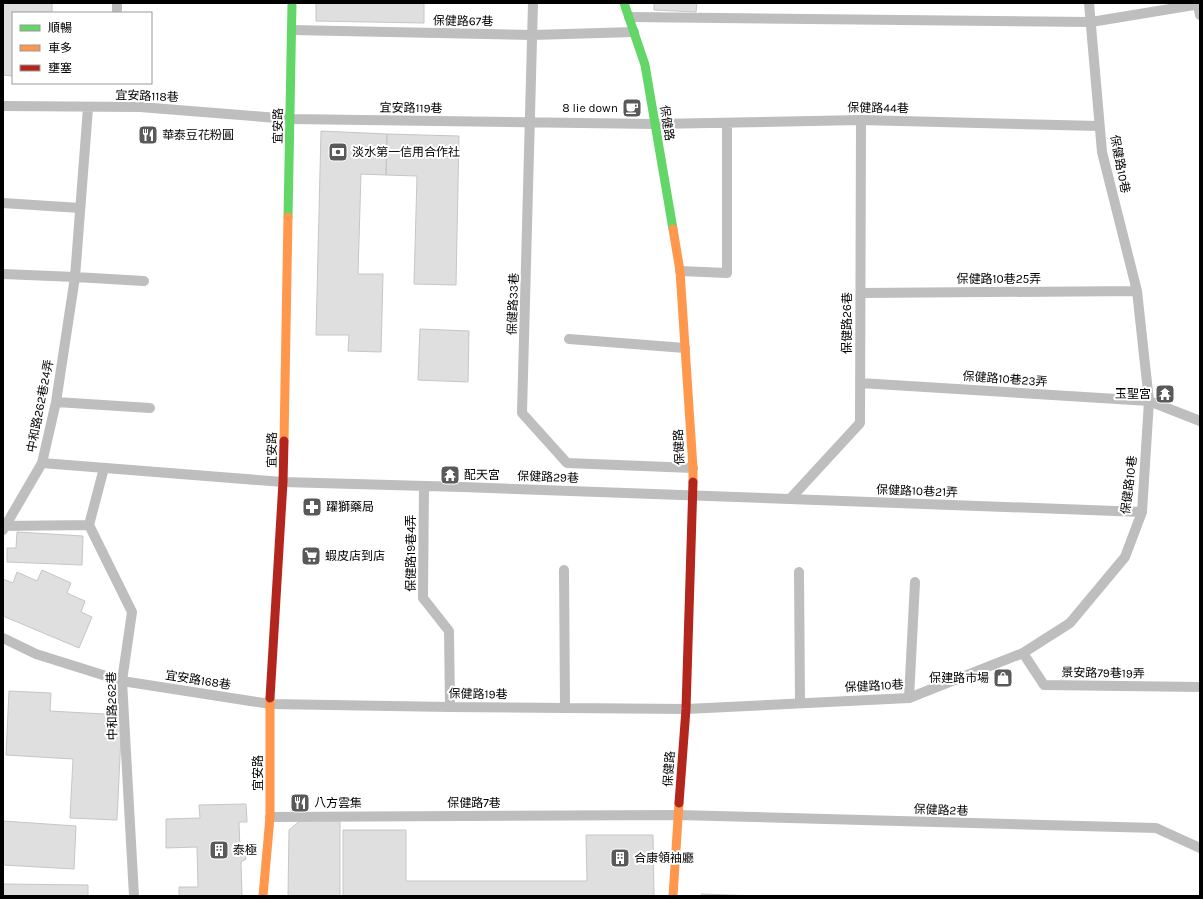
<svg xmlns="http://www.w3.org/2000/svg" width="1203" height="899" viewBox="0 0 1203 899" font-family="Karla,'Noto Sans TC',sans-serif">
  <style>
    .building { fill: #dfdfdf; stroke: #c6c6c6 }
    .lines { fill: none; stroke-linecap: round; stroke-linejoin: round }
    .lane { stroke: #bebebe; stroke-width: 10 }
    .fast { stroke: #63d668; stroke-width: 9 }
    .slow { stroke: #ff974d; stroke-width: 9 }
    .jam { stroke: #b3261e; stroke-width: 9 }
    .labels { text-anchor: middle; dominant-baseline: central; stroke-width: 4; stroke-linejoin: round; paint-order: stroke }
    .street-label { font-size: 12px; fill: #000; stroke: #fff }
    .poi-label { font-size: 12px; fill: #000; stroke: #fff; text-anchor: start }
  </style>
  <rect width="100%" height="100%" fill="#fff"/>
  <path class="building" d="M3,3H52V13H13V76L3,75Z
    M316,3H424V23L316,21Z
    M654,3H697L696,12L654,10Z
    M321,131L387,134L386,175L361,174L358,274H383L381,352L348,351L349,335H316Z
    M387,134L459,136L456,285L414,284L417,176L386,175Z
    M420,329L469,331L468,382L418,380Z
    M17,532L83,536L82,565L7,562V548H16Z
    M42,570L71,583L67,593L85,601L81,612L92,617L79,648L3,616V579L13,583L17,572L37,581Z
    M9,691L51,693L50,711L122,715L117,820L70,818L73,759L6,755Z
    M246,804L247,822H239L240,851L245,854L246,859L241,862L242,896H179V887H198L197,847L166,848V819L200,818L199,805Z
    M302,819L340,820V896H288L289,830Z
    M3,821L76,826L74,869L3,865Z
    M343,830H406V881H587L586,835H653L654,896H343Z
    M3,884L88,885V896H3Z
    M701,894L760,896H701Z"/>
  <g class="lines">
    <path class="lane" d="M117,3V10
      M533,3L522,413L567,463L693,468
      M1198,4L1200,15
      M629,17L1091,22L1200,4
      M292,30L533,35L634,32
      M3,106L140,107L290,119L655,124L861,120L1099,126
      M3,203L80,208
      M680,271L727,273V123
      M3,274L75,277L144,281
      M861,293L1137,291
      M569,339L685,348
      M860,383L1149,401L1200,421
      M56,402L150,408
      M42,463L283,482L462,487L1142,512
      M104,468L89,525L132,612L122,681L134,896
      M424,486L423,598L449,631L450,707
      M790,499L860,423L861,120
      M3,526L89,525
      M3,530L42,463L56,402L75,277L88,108
      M564,570L565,708
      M799,572L800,703
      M3,638L36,654L122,681L270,704L450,707L686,709L909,698L1023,653L1070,623L1125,557L1142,512L1149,401L1137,291L1102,152L1089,3
      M1023,653L1044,685L1200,687
      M909,698L915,582
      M270,817L678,815L1156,828L1200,848"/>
    <path class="fast" d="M624,3L645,65L673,229
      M288,217L292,3"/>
    <path class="slow" d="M673,229L680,271L693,468V482
      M284,441L288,217
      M263,896L270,817V698
      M673,896L679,803"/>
    <path class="jam" d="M270,698L283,482L284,441
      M679,803L686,709L693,482"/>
  </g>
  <defs>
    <symbol id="cafe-square" viewBox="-11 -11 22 22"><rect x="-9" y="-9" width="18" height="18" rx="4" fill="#595959" stroke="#fff"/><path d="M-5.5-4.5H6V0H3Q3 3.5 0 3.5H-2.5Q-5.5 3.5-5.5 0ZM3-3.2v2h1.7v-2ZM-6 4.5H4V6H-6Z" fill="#fff"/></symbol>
    <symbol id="restaurant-square" viewBox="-11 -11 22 22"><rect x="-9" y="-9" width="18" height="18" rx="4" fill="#595959" stroke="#fff"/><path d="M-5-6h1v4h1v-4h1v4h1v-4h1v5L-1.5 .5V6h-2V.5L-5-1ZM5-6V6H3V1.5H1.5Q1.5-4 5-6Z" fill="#fff"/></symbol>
    <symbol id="bank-square" viewBox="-11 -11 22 22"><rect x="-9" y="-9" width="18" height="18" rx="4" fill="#595959" stroke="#fff"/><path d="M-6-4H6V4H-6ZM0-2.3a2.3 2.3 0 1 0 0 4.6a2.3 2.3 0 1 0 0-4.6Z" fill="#fff"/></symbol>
    <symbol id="temple-square" viewBox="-11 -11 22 22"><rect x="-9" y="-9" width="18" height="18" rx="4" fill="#595959" stroke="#fff"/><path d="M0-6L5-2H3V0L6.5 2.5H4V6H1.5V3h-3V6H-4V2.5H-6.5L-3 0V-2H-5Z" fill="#fff"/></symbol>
    <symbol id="pharmacy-square" viewBox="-11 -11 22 22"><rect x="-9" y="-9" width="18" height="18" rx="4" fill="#595959" stroke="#fff"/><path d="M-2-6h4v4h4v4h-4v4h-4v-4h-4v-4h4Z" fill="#fff"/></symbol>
    <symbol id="supermarket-square" viewBox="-11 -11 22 22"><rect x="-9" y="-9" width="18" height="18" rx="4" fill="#595959" stroke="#fff"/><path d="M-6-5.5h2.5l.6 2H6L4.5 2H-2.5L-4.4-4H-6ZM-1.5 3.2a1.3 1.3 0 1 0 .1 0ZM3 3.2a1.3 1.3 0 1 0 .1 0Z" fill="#fff"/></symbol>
    <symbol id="shop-square" viewBox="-11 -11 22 22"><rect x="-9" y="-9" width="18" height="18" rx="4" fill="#595959" stroke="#fff"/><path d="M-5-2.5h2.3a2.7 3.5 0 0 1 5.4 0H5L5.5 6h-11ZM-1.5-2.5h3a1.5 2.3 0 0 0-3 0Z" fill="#fff"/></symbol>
    <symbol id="building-square" viewBox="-11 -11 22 22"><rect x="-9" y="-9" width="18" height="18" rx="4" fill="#595959" stroke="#fff"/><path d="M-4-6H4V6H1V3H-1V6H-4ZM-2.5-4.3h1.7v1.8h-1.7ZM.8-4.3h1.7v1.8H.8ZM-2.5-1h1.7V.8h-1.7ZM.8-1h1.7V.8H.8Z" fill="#fff"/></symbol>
  </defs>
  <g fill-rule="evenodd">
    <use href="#cafe-square" x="621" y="97" width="22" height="22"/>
    <use href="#restaurant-square" x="137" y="124" width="22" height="22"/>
    <use href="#bank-square" x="327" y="141" width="22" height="22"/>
    <use href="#temple-square" x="1154" y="383" width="22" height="22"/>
    <use href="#temple-square" x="439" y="464" width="22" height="22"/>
    <use href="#pharmacy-square" x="301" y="496" width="22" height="22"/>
    <use href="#supermarket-square" x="300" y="545" width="22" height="22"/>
    <use href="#shop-square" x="992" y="667" width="22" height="22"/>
    <use href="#restaurant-square" x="289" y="792" width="22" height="22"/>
    <use href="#building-square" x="208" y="839" width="22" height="22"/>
    <use href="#building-square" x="609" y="847" width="22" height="22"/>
  </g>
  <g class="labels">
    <g class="street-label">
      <text transform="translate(463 21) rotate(1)">保健路67巷</text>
      <text transform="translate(147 96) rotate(2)">宜安路118巷</text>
      <text transform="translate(411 108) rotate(1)">宜安路119巷</text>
      <text transform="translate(878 108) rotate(1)">保健路44巷</text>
      <text transform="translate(667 123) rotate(81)">保健路</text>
      <text transform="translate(278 126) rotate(-89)">宜安路</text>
      <text transform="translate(1120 164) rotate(79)">保健路10巷</text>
      <text x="999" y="279">保健路10巷25弄</text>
      <text transform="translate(513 304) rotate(-88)">保健路33巷</text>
      <text transform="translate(847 323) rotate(-90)">保健路26巷</text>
      <text transform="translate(1005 379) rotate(4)">保健路10巷23弄</text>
      <text transform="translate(40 406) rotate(-79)">中和路262巷24弄</text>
      <text transform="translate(679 447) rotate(-93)">保健路</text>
      <text transform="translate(272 450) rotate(-89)">宜安路</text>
      <text transform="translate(548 477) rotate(2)">保健路29巷</text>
      <text transform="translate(1129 485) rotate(-83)">保健路10巷</text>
      <text transform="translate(917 491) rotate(2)">保健路10巷21弄</text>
      <text transform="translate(411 553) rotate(-90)">保健路19巷4弄</text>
      <text transform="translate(1103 673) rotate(1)">景安路79巷19弄</text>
      <text transform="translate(198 680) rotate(9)">宜安路168巷</text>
      <text transform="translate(874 686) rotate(-3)">保健路10巷</text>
      <text transform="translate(478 694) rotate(1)">保健路19巷</text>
      <text transform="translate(112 706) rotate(-91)">中和路262巷</text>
      <text transform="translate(669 769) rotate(-86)">保健路</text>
      <text transform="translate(258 773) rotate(-90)">宜安路</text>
      <text x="474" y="803">保健路7巷</text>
      <text transform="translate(941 810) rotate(2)">保健路2巷</text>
    </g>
    <g class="poi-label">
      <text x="618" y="108" text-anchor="end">8 lie down</text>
      <text x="162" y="135">華泰豆花粉圓</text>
      <text x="352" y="152">淡水第一信用合作社</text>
      <text x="1151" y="394" text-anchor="end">玉聖宮</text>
      <text x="464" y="475">配天宮</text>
      <text x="326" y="507">躍獅藥局</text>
      <text x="325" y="556">蝦皮店到店</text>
      <text x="989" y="678" text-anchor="end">保建路市場</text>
      <text x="314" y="803">八方雲集</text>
      <text x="233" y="850">泰極</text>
      <text x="634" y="858">合康領袖廳</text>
    </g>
  </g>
  <rect width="1203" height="899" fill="none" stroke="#000000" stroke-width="8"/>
  <rect x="12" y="12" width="140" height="72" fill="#ffffff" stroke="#999999"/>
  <rect x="20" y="25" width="20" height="6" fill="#63d668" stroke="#999999"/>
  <text x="48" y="32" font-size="12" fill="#000000">順暢</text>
  <rect x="20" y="45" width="20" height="6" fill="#ff974d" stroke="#999999"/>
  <text x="48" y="52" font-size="12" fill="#000000">車多</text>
  <rect x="20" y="65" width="20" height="6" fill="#b3261e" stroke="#999999"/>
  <text x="48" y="72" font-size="12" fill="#000000">壅塞</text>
</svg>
